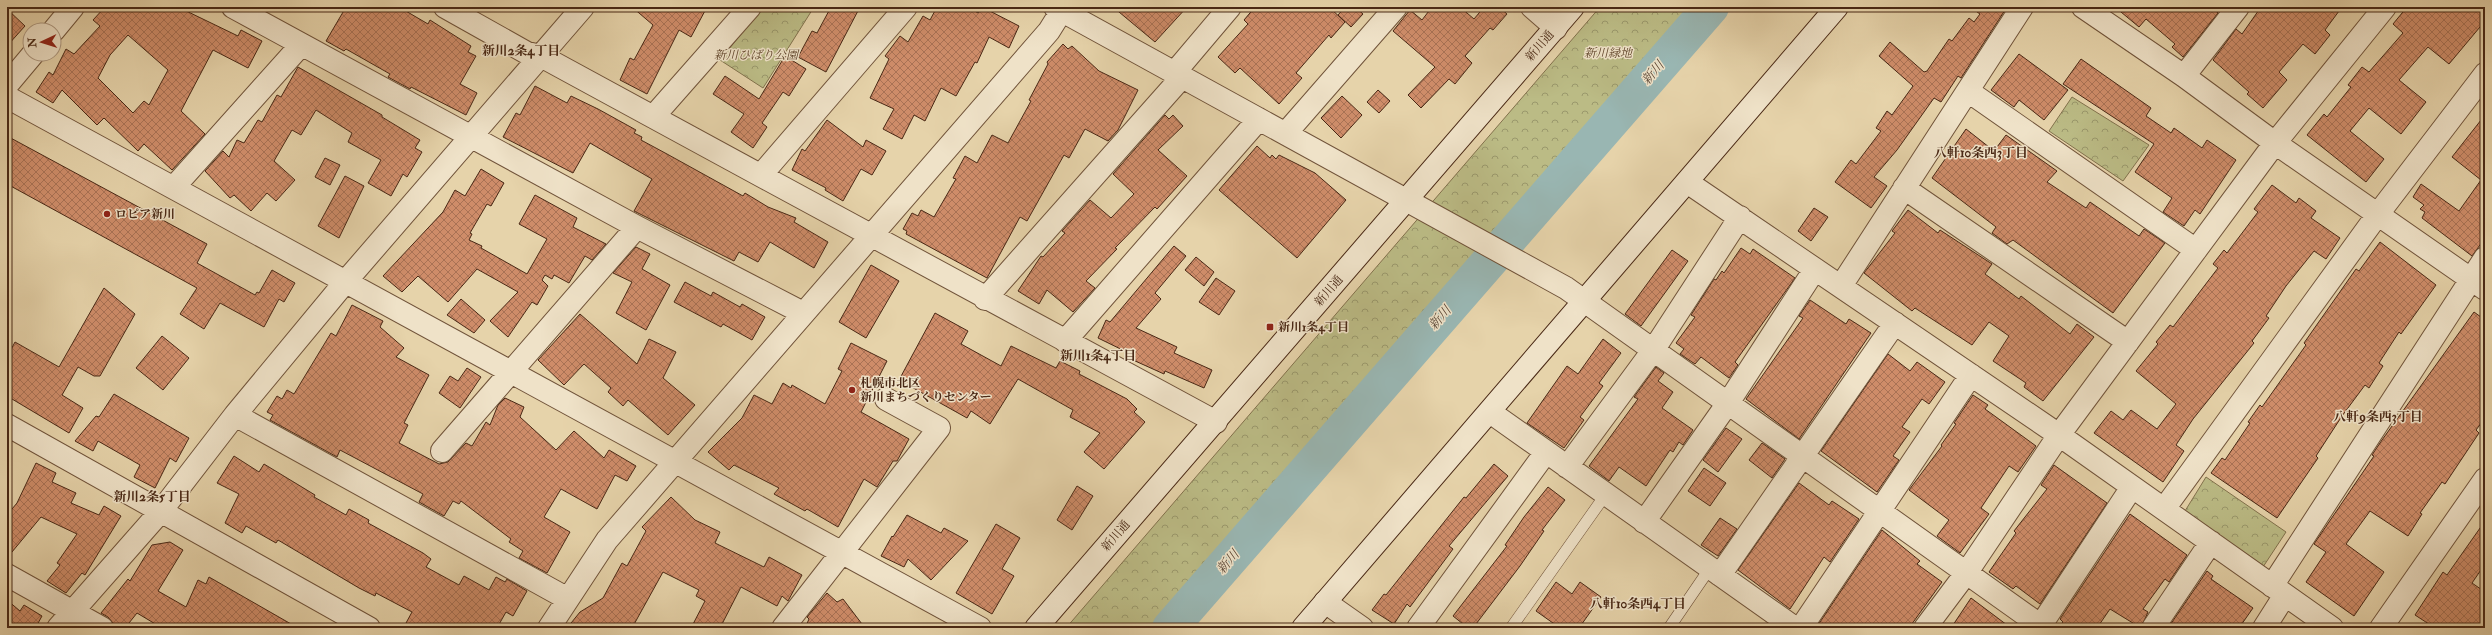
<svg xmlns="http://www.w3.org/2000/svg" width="2492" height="635" viewBox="0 0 2492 635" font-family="'IM FELL Double Pica','Noto Serif JP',serif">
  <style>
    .forest { fill: url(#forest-crowns); stroke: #82724d }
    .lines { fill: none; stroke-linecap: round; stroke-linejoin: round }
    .river { stroke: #99b6b2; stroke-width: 36 }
    .building { fill: url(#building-cross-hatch); stroke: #492815; fill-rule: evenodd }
    .lane-casing { stroke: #70533a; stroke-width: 12 }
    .street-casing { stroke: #70533a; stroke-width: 24 }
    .secondary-casing { stroke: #492815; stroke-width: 24 }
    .lane { stroke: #efe2c8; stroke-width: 11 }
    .street { stroke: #efe2c8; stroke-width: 22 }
    .secondary { stroke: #efe2c8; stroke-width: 22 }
    .poi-dot { fill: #8f2418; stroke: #efe2c8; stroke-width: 1.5 }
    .labels { text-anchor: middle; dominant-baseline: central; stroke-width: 3; stroke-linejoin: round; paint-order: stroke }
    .street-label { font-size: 12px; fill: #492815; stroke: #efe2c8 }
    .park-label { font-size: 12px; font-style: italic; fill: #60452b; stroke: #efe2c8 }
    .poi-label { font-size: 12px; font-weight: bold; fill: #492815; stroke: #efe2c8; text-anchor: start }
    .neighbourhood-label { font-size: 13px; font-weight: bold; fill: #492815; stroke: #efe2c8 }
    .water-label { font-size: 13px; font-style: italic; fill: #594434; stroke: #efe2c8 }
  </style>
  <defs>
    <pattern id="forest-crowns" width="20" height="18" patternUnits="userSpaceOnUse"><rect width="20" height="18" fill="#bbbb85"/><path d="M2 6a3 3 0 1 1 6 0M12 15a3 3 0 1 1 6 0" fill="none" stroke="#9a986c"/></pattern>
    <pattern id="building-cross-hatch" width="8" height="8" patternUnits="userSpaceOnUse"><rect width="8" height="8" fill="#ce8c69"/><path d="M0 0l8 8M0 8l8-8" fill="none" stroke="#a97255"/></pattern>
  </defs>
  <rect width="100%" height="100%" fill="#e6d3aa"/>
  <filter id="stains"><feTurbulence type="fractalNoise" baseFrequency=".005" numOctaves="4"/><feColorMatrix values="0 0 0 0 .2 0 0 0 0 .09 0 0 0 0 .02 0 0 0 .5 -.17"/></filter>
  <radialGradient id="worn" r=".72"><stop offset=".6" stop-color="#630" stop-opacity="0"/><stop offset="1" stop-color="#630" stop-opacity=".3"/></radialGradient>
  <path class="forest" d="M763,7H814L763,88L720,60Z
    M1600,7H1695L1156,628H1066Z
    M2072,97L2149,145L2123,181L2049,131Z
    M2206,477L2286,532L2263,567L2185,511Z"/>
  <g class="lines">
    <path class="river" d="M1170,628L1711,7"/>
  </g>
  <path class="building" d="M105,7H178L238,36L241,30L262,41L248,68L213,50L181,111L205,134L172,170L144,144L138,151L104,118L97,125L62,90L53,103L36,92L49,72L53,75L66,49L74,54L100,26L93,20ZM128,35L168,70L149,105L144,101L133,113L98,78L110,55Z
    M346,7H399L428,24L430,20L471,46L468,52L476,56L460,84L477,93L466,115L411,87L410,89L388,77L390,74L346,49L344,51L326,41Z
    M632,7H707L691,37L679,30L647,94L620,80L630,58L634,60L653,25Z
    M831,7H860L826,72L798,57L812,31L817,33Z
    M937,7H968L978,13L982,7L1019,26L1009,48L989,37L977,63L975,62L956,96L941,88L925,121L914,115L902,139L883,129L894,109L870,98L889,59L885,56L900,36L908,42L923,16L930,20Z
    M1113,7H1187L1155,42Z
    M1255,7H1329L1345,22L1331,38L1329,35L1296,73L1302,78L1279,104L1240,68L1235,73L1218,57L1248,24L1244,20Z
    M1345,7H1355L1363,14L1351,27L1338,15Z
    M1432,7H1460L1474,19L1484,7H1499L1507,14L1493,30L1490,28L1465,56L1472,63L1455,84L1449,79L1421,108L1408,95L1435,67L1393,31L1410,10L1422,20Z
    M1970,7H2007L1961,78L1958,76L1941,102L1934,98L1897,150L1874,177L1887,186L1871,208L1835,182L1851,160L1856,164L1881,131L1876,128L1887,111L1892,115L1913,86L1879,56L1890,42L1924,72L1927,71L1949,39L1952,41L1969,18L1974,22L1980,14Z
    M2115,7H2211L2218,13L2183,57L2172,47L2175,44L2146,19L2139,27Z
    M2261,7H2342L2325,30L2330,35L2315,54L2303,44L2279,72L2287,80L2263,108L2247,94L2249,92L2213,60L2236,29L2242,34Z
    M2407,7H2485V21L2449,64L2428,47L2399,80L2426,102L2401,134L2369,108L2350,131L2384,159L2366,182L2307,135L2324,114L2327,117L2351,87L2348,85L2362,67L2369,72L2403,33L2393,24Z
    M7,9L25,26L7,46Z
    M1063,44L1068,49L1072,46L1099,71L1138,90L1118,130L1108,141L1085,129L1069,158L1064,155L1027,221L1020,217L987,278L906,234L907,231L903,229L912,213L918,216L921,210L934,217L956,179L953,178L965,156L977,163L992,135L1008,143L1031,101L1029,100L1048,64L1047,62Z
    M2019,54L2068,90L2044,120L2019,100L2014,107L1991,90Z
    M785,56L806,69L789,96L783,92L762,123L767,127L753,148L731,132L744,114L713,94L725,76L759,99Z
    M2081,59L2151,108L2146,116L2171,133L2174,128L2202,148L2207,140L2236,160L2200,214L2195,210L2184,226L2163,212L2172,198L2135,172L2154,144L2063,84Z
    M298,67L382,115V117L420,140L415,148L422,152L407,177L403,174L391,196L368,183L381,160L348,142L352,133L316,110L301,135L292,130L274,161L295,180L276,201L267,193L251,211L234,195L230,198L205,171L223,151L229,157L237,140L244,143L258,120L262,122L277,95L281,97Z
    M535,86L567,103L571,96L598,109L636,130L634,133L642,137L641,140L667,154L743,196L745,193L768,207L796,218L794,222L828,242L814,268L770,242L758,262L739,252L734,261L634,211L652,179L590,143L573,173L503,137L516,113L520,115Z
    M1378,90L1390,101L1379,113L1367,102Z
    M1342,96L1362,115L1341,138L1321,118Z
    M1165,115L1169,119L1173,115L1183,126L1158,150L1187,176L1157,209L1155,207L1115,248L1117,249L1086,281L1095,288L1073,312L1047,290L1039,304L1018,291L1041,256L1043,257L1065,233L1062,231L1090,200L1111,218L1134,194L1113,174Z
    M2485,115V238L2472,256L2422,218L2425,212L2420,209L2424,205L2413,197L2421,184L2459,211L2481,180L2452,157Z
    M827,120L863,147L866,140L886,151L872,175L861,169L843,201L825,190L826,188L792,170L802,149L805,151Z
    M1966,129L1994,151L2006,135L2057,171L2047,182L2086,208L2090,202L2139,236L2144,229L2165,243L2113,313L2013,240L2007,244L1992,233L1996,227L1932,178Z
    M7,136L207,244L197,263L255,295L257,292L259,293L272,270L295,283L284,302L279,299L264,327L220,303L204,329L180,314L197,288L7,184Z
    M1257,146L1270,158L1272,155L1276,159L1279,155L1315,173L1346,200L1297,258L1219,190Z
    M325,158L340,165L330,185L315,177Z
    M481,169L504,183L491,206L487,204L470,233L472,234L469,240L482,246L481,248L527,274L547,239L519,224L535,195L577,218L573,227L606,244L592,260L585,256L569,283L554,275L552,279L545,275L542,280L548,286L537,305L532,302L508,337L490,321L518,292L477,269L448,302L418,276L402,292L383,276L443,212L455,190L465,196Z
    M345,176L364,186L339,238L318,226Z
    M2272,185L2296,203L2299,198L2316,211L2311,218L2340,238L2326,259L2314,251L2286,286L2266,316L2269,318L2252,341L2254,343L2193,419L2176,445L2184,451L2163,482L2094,433L2111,411L2123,420L2131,410L2157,429L2176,404L2136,371L2158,344L2156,342L2170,325L2173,327L2218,268L2213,264L2224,250L2227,253L2258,212L2254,209Z
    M1814,208L1828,217L1811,241L1798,231Z
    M1908,210L1938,233L1940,230L1992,264L1985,274L2019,299L2021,296L2070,334L2077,324L2094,337L2043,401L2024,387L2026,383L1993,361L2009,336L1989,322L1972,345L1915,308L1912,311L1864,273L1895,233L1892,231Z
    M2380,242L2436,285L2401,334L2399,332L2379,363L2383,366L2369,388L2365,385L2342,416L2316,456L2318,458L2277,518L2211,473L2222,458L2225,460L2250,423L2248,422L2260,405L2262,407L2306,345L2304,343L2356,269L2359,271Z
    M1174,246L1186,256L1155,293L1161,299L1136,328L1177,347L1174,353L1212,370L1204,388L1165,371L1164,374L1133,360L1135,356L1098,338L1106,320L1110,322Z
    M636,247L650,254L642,269L670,285L646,330L616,313L632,282L613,273Z
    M1741,248L1750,254L1753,249L1795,278L1735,362L1738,365L1729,378L1701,357L1695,364L1680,354L1684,349L1676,343L1695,317L1691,315L1714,279L1716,280L1722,271L1724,273Z
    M1672,250L1688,261L1641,326L1625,314Z
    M1196,257L1214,272L1204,286L1185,270Z
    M871,265L899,281L866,338L839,322Z
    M1216,278L1235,291L1219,315L1199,302Z
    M685,282L711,296L713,292L740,307L742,304L765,317L752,340L723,324L721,327L674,302Z
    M104,288L135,314L100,376H94L78,367L62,395L83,408L69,433L7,396V357L15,342L59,367Z
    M461,299L485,320L474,333L447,315Z
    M1810,300L1846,324L1849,319L1871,333L1799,439L1746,399L1803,318L1799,316Z
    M352,305L383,321L380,327L404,348L396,357L429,375L404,423L408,425L399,443L439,464L448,462L466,443L472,446L486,422L490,425L498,405L505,398L524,407L520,417L556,450L574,431L604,458L609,450L636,466L627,481L615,475L597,509L561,489L544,517L570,532L547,573L519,558L523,551L509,542L511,539L461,501L459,504L453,501L444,516L419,502L423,494L340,450L337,457L270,420L273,415L267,412L277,396L282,399L287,390L294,394L331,333L336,336Z
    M2474,312L2485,320V418L2476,430L2479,433L2445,484L2442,482L2420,513L2422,514L2408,536L2370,511L2346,544L2384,572L2354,616L2306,582L2326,552L2314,544L2374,456L2372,455L2382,440Z
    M935,313L968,331L961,344L1001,366L1011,346L1056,368L1060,361L1080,371L1079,374L1127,399L1137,409L1134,412L1145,422L1104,469L1084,452L1100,433L1070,417L1073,410L1018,379L990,424L971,411L967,418L899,380Z
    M580,314L637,364L649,339L676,352L663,378L695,405L668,435L628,400L623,406L608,392L611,388L584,364L564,385L538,360Z
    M162,336L189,358L163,390L136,368Z
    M1603,339L1621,353L1599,383L1603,386L1580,417L1584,420L1564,448L1527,423L1567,366L1578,374Z
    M851,343L887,361L861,412L909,439L897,461H893L877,487L864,479L838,527L807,509L805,511L774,494L779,488L734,465L729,470L708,452L742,418L754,395L772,404L783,383L791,388L792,385L825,404L842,371L838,369Z
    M1888,354L1910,371L1917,362L1945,382L1929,404L1922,399L1902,427L1910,432L1893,456L1899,460L1877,492L1821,451Z
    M1656,367L1664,373L1658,381L1673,392L1662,408L1693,430L1683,445L1679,442L1673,452L1670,450L1646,486L1619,467L1609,481L1589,466L1638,399L1634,397Z
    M467,368L481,377L460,408L439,393L450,376L458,381Z
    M114,394L189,438L176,462L170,458L155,488L134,477L140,465L98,441L93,451L75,441L96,416L99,417Z
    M1973,395L1988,405L1985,409L2036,446L2018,472L2009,466L1981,508L1989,514L1960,553L1937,536L1949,520L1909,490L1942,446L1941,445L1956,424L1954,423Z
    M1726,428L1742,439L1718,472L1703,460Z
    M1762,443L1785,459L1772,478L1749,460Z
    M234,456L259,472L264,464L315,495L314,497L346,515L349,509L369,520L368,523L423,553L431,559L426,567L459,585L464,576L489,590L496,577L505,582L507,579L527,591L513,616L506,612L497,628H415L406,623L412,612L376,593L375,596L359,588L278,540L276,543L246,526L242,533L225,523L239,494L217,483Z
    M36,463L56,473L52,482L76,493L71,503L99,515L104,506L121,516L85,575L82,573L66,593L47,581L60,565L57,563L77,534L41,517L7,558V515L17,503Z
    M1494,464L1508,476L1449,546L1453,549L1410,607L1407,604L1394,624L1372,610L1384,594L1386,595L1464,497L1466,498Z
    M2054,465L2107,503L2040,604L2016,586L2013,589L1989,572L2016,533L2014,531L2047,489L2041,485Z
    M1704,468L1726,483L1710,506L1688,491Z
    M1799,483L1829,505L1832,501L1859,519L1830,562L1824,557L1790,609L1738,570Z
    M1077,486L1093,496L1072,530L1057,520Z
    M1548,487L1565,500L1542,530L1544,531L1520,566L1473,628H1468L1453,616L1507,546L1505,545L1524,517Z
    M671,497L695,520L720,532L715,543L764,567L769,557L802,575L788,601L782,596L777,606L741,587L720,628H691L705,601L696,596L699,590L663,572L632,628H567L580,612L603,598L622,563L627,566L646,531L642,527Z
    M2130,514L2187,555L2169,582L2165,579L2143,609L2148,612L2141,628L2110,609L2097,628H2058L2063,622L2060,619Z
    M907,515L941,533L944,528L968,541L931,580L908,559L904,567L881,556L892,536L893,537Z
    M1720,518L1737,529L1718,556L1701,545Z
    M2485,521V564L2472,583L2485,592V628H2435L2415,615L2443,572L2447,575Z
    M996,524L1020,538L1002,569L1014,576L992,614L956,593Z
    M1882,530L1920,561L1917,564L1942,582L1909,628H1816Z
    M170,542L183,550L158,591L186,607L198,580L206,584L209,577L298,628H162L137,613L125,628H117L108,617L101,613L128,579L130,581L152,545Z
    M2207,571L2213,576L2211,579L2253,608L2239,628H2168Z
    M1556,582L1572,594L1580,582L1601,597L1579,628H1560L1536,611Z
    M827,593L837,602L843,599L865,628H805L809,619L807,617Z
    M1971,598L2011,628H1951Z
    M7,600L20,611L24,605L42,616L37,625L40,628H9L7,624Z"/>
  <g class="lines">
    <defs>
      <path id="lane" d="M1511,628L1606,494
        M1669,628L1710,568"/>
      <path id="street" d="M233,7L637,227L803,313
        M445,7L527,53L541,56C766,178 990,301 1216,422
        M1055,7L1566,288L2044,628
        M1532,7L1556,28
        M2083,7L2184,76L2275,143L2485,289
        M54,30L73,7
        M1175,72L1230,7
        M2184,76L2238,7
        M7,85L33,54
        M1968,91L2196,250
        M7,97L980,628
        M653,117L750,7
        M1286,133L1396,7
        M761,175L906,7
        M1687,182L2059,435L2332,628
        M174,187L301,45
        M1904,188L2128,342
        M1841,286L2022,7
        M985,299L1182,77
        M1065,341L1259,119
        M1490,412L1795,628
        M235,415L568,599
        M7,425L369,628
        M442,451L637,227
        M1567,467L1654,349L1740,217
        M2164,509L2378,214L2485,74
        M1644,522L1728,403L1815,269
        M7,575L102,628
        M1720,575L1895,323
        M2272,586L2485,258
        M1325,602L1362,628
        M58,628L161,511L235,415L346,281L583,7
        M549,628L607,540L1049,31L1064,7
        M783,628L939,428L886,399
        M1418,628L1546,452
        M1801,628L1971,375
        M1925,628L1967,572L2059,435L2275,143L2385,7
        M2039,628L2132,487
        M2153,628L2211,542
        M2264,628L2285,595
        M2381,628L2485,479"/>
      <path id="secondary" d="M1036,628L1573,7
        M1303,628L1837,7"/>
    </defs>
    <use href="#lane" class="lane-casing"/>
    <use href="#street" class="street-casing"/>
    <use href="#secondary" class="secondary-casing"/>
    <use href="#lane" class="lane"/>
    <use href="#street" class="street"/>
    <use href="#secondary" class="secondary"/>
  </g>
  <g class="poi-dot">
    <circle cx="107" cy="214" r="4"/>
    <rect x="1266" y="323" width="8" height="8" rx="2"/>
    <circle cx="852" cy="390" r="4"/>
  </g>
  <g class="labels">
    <g class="street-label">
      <text transform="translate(1540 46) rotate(-49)">新川通</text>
      <text transform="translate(1329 291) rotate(-49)">新川通</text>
      <text transform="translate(1116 536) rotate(-49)">新川通</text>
    </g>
    <g class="park-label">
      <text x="1608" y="53">新川緑地</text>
      <text x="756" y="55">新川ひばり公園</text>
    </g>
    <g class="poi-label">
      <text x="115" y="214">ロピア新川</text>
      <text x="1278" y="327">新川1条4丁目</text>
      <text x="860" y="383">札幌市北区<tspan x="860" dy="14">新川まちづくりセンター</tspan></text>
    </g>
    <g class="neighbourhood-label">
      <text x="521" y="51">新川2条4丁目</text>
      <text x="1981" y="153">八軒10条西3丁目</text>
      <text x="1098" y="356">新川1条4丁目</text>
      <text x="2378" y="417">八軒9条西3丁目</text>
      <text x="152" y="497">新川2条5丁目</text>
      <text x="1638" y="604">八軒10条西4丁目</text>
    </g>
    <g class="water-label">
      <text transform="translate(1653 73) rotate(-49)">新川</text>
      <text transform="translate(1440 318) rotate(-49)">新川</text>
      <text transform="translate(1228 562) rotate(-49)">新川</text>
    </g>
  </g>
  <rect width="2492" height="635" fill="none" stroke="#e6d3aa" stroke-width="24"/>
  <rect x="8" y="8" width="2476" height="619" fill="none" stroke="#492815" stroke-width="2"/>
  <rect x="12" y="12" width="2468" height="611" fill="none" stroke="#492815"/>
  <g transform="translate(42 42) rotate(266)"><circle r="19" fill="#efe2c8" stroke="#ad9880"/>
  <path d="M0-3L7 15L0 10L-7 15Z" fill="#8f2418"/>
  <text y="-6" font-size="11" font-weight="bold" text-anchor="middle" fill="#492815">N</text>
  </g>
  <rect width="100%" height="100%" filter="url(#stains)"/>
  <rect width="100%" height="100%" fill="url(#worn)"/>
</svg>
